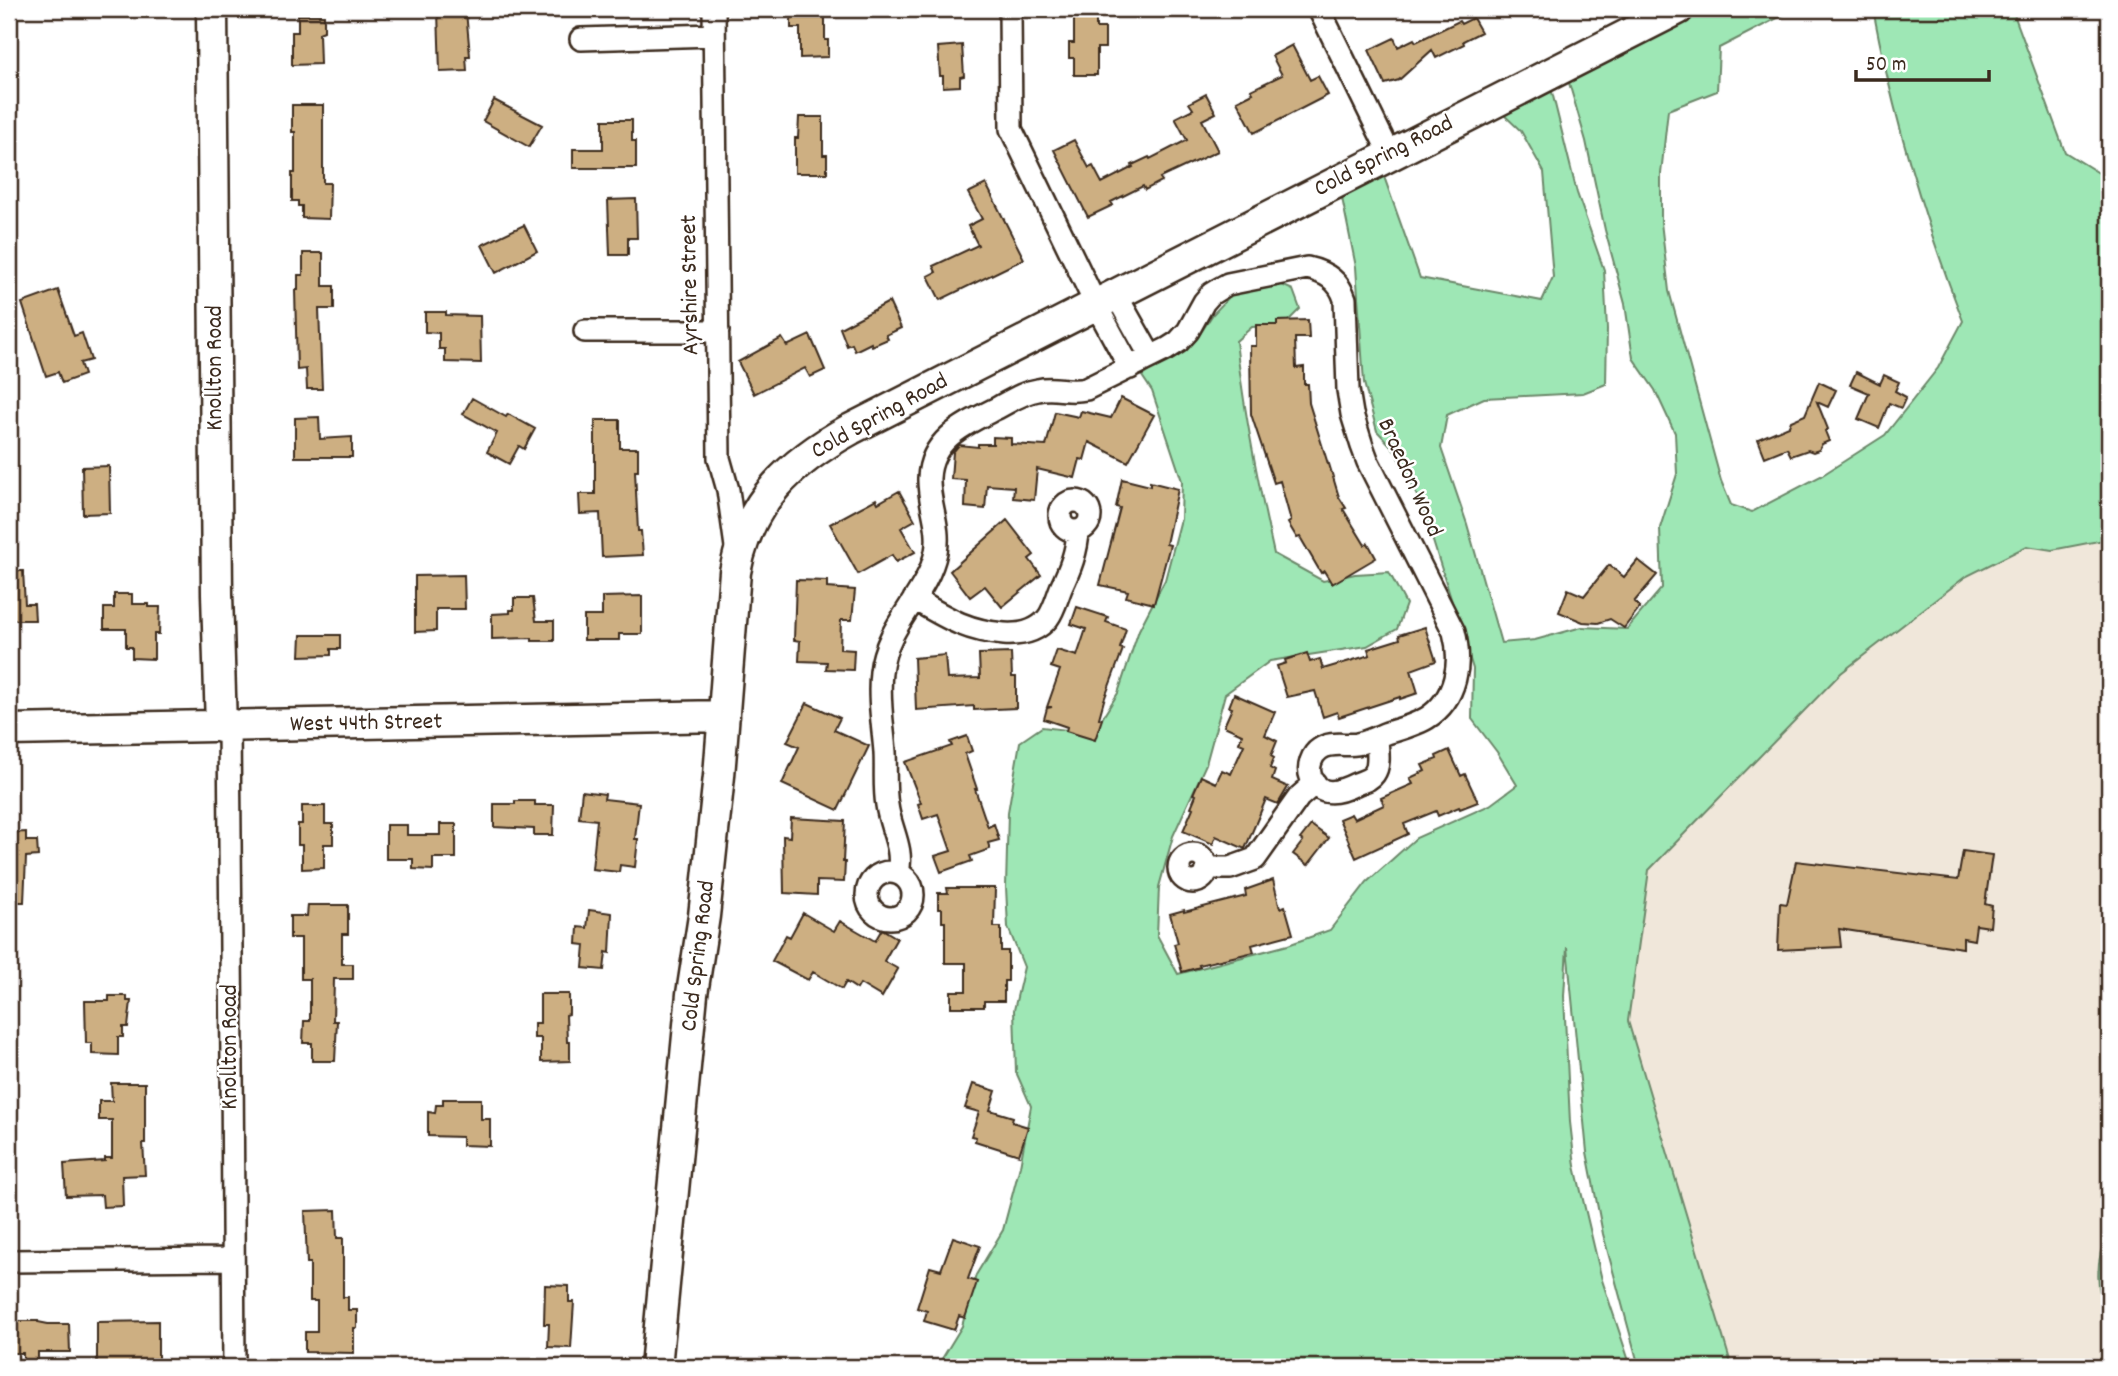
<svg xmlns="http://www.w3.org/2000/svg" width="2118" height="1376" viewBox="0 0 2118 1376" font-family="Dekko,sans-serif">
  <style>
    .built { fill: #f0e7da }
    .green { fill: #9ee7b5; stroke: #6c886a; stroke-width: 2 }
    .building { fill: #cdaf82; stroke: #3b2a1e; stroke-width: 2 }
    .lines { fill: none; stroke-linecap: round; stroke-linejoin: round }
    .street-casing { stroke: #3b2a1e; stroke-width: 26 }
    .secondary-casing { stroke: #3b2a1e; stroke-width: 35 }
    .street { stroke: #fff; stroke-width: 21 }
    .secondary { stroke: #fff; stroke-width: 30 }
    .labels { text-anchor: middle; dominant-baseline: central; stroke-width: 5; stroke-linejoin: round; paint-order: stroke }
    .street-label { font-size: 24px; fill: #3b2a1e; stroke: #fff }
  </style>
  <rect width="100%" height="100%" fill="#fff"/>
  <filter id="ink" filterUnits="userSpaceOnUse"><feTurbulence type="fractalNoise" baseFrequency=".0143" numOctaves="2"/><feDisplacementMap in="SourceGraphic" scale="14" xChannelSelector="R" yChannelSelector="G"/><feConvolveMatrix kernelMatrix="1 2 1 2 8 2 1 2 1" color-interpolation-filters="sRGB"/></filter>
  <g filter="url(#ink)">
    <path class="built" d="M2109,478V1367H1732L1628,1021L1649,870L1841,673L1965,577L2056,531Z"/>
    <path class="green" d="M1696,9H1795L1719,48L1717,91L1668,110L1661,174V222L1669,291L1721,481L1731,505L1752,512L1821,476L1885,435L1938,368L1963,321C1924,220 1893,115 1873,9H2012L2065,152L2102,175L2109,166V539L2052,550L2027,546L1965,577L1841,673L1649,870L1628,1021L1732,1367H1639L1603,1234L1587,1152L1567,947L1564,996L1570,1122L1575,1166L1602,1280L1631,1367H937L962,1326L976,1275L1003,1230L1020,1166L1031,1106L1016,1072L1014,1010L1024,967L1008,927L1006,887L1008,812L1020,742L1042,727L1084,732L1098,725L1118,693L1139,630L1165,580L1181,519L1182,481L1152,391L1142,376L1198,337L1213,314L1231,295L1273,281L1293,290L1300,309L1284,325L1252,327L1236,341C1244,413 1258,483 1274,554L1323,581L1355,574L1389,572L1406,604L1397,629L1367,646L1270,661L1225,694L1206,764L1173,836L1159,887L1157,935L1178,974L1288,945L1330,930L1367,882L1416,838L1490,805L1517,785L1497,752L1472,719L1473,669L1422,506L1394,449L1377,431L1364,383L1356,267L1341,193L1382,171L1420,278L1542,301L1553,277L1544,172L1521,131L1502,113L1551,88L1577,193L1604,270L1607,329L1606,384L1583,393L1484,398L1447,415L1441,448L1467,524L1501,643L1535,640L1582,627L1627,629L1662,588L1660,528L1677,474L1675,433L1655,390L1633,358L1625,304L1605,230L1586,141L1567,76Z
      M2109,1229V1321C2095,1291 2095,1259 2109,1229Z"/>
    <path class="building" d="M791,9H825V40H828V57L800,58V28H791Z
      M1074,9H1096V28H1105V48H1097V75H1074V58H1069V43H1074Z
      M466,11L470,56H466L467,71L440,72L438,12Z
      M298,15H324V31L319,33L320,64L292,65V32H298Z
      M1473,18L1481,32L1463,41L1464,44L1436,58L1432,50L1399,80L1385,84L1369,50L1394,38L1398,47L1414,39L1416,42L1459,21L1461,24Z
      M962,45L964,76L960,77V86L943,87V76H940L938,47Z
      M1292,45L1310,80L1318,76L1328,95L1254,133L1237,101L1253,93L1251,90L1282,75L1272,56Z
      M1206,94L1216,113L1202,120L1218,151L1160,178L1162,181L1145,190L1143,186L1111,202L1113,205L1088,217L1054,150L1074,140L1089,168L1093,166L1102,183L1133,167L1132,165L1149,157L1150,159L1187,140L1175,118L1193,109L1189,103Z
      M494,100L542,125L529,147L483,121Z
      M292,105H323V183H330L329,219L302,218V206H298V201H292V173H295V132H292Z
      M799,117H823V155H827V173H795V138H798Z
      M603,120H632V141H636V168H573V149H603Z
      M986,184L1024,259L940,300L928,276L936,272L933,266L978,245L968,226L982,219L968,193Z
      M636,199L637,238H628V255H610L608,200Z
      M524,225L537,251L496,273L482,245Z
      M303,253H323V286H334V309H319L322,389H307L306,369L297,370L295,290H298V275H303Z
      M58,290L74,336L82,333L91,360L80,363L84,375L62,383L58,372L46,376L22,303Z
      M889,302L901,328L886,335L888,339L872,346L871,343L855,351L852,344L847,346L840,328Z
      M425,312H446V315L480,316L481,363L445,362V349H439V333L425,332Z
      M1308,320L1309,338H1295L1296,368L1304,367V384H1308L1309,403L1328,464H1329L1339,497L1346,508L1343,509L1365,545L1368,543L1376,558L1332,584L1324,571L1321,573L1300,537L1297,538L1288,523L1291,521L1280,481L1274,483L1251,414L1250,346H1256V325H1277V321Z
      M810,335L825,370L810,377L805,368L754,394L738,362L782,338L787,346Z
      M1856,372L1880,384L1884,375L1899,382L1895,391L1906,397L1901,408L1889,403L1879,428L1858,419L1869,393L1850,385Z
      M1819,382L1836,390L1828,407L1817,402L1828,429L1825,431L1829,441L1822,444L1819,450L1813,452L1808,450L1791,456L1787,448L1765,457L1758,439L1789,426L1791,421L1805,415Z
      M472,398L506,417L508,414L535,429L524,449L519,446L509,464L487,452L497,433L463,414Z
      M1121,398L1154,415L1128,462L1089,442L1084,460L1080,459L1075,478L1037,469L1034,500L1013,498L1014,487L987,485L985,509L965,507L966,480L951,479L953,452L959,445L978,447V444H993V437L1011,438V444L1046,446L1055,412L1079,417L1081,411L1111,418Z
      M319,417L320,439L352,437V457H295V418Z
      M595,420H620V448H638V471H635L638,531H641L643,555L602,557L600,513L580,514L579,494H595Z
      M109,466L110,513L83,514L82,467Z
      M1122,479L1150,486V482L1178,489L1166,544L1170,545L1154,604L1126,597L1128,591L1100,585L1120,508L1116,507Z
      M899,491L915,520L901,528L915,552L896,562L892,555L858,574L830,524L876,499L878,503Z
      M1007,520L1034,555L1029,559L1041,575L1002,607L985,586L970,597L950,571Z
      M1638,560L1657,575L1634,602L1640,607L1624,628L1610,619L1598,623L1583,622L1559,612L1568,589L1584,596L1609,565L1624,577Z
      M9,571H23L25,604H34L35,620H9Z
      M464,575L465,609H436V631L415,632V576Z
      M796,580L827,581V588L855,590L852,620H841L840,649L854,650L853,670L826,669L827,662L799,661L800,641L794,640Z
      M114,594H132V604H149V607H160L159,634H154V659L132,658V647H126V629H104V608H114Z
      M642,596V634H619V640H584V616H602V597Z
      M514,598H533L536,621H554V641H532V638L492,639V614L510,613V610H514Z
      M1077,607L1108,617L1106,622L1126,629L1120,648L1123,649L1104,700L1099,718L1102,719L1095,740L1066,731L1067,727L1044,719L1047,708L1052,707H1047L1060,670L1051,667L1057,650L1077,656L1086,629L1071,624Z
      M1425,627L1436,661L1411,670L1418,693L1400,699V697L1339,717L1337,712L1323,717L1315,691L1287,697L1277,666L1286,663L1285,660L1307,653L1310,662L1320,659L1323,669L1370,655L1368,649L1400,639L1399,635Z
      M301,635H340V649H331V655L300,656Z
      M1011,653L1012,677H1016V708L974,710V706L916,710L914,658L945,655L947,679L980,678L979,654Z
      M1234,694L1275,712L1265,735L1277,741L1271,756L1274,758L1270,768L1275,771L1272,780L1288,787L1278,804L1266,799L1245,849L1216,836L1213,844L1183,831L1193,808L1191,807L1196,795L1193,794L1201,776L1216,783L1222,770L1231,774L1244,745L1239,743L1242,734L1224,726L1232,708L1229,707Z
      M807,703L840,718L834,730L869,746L838,810L782,784L799,747L787,742Z
      M967,736L972,751L965,754L977,789H975L988,827L994,824L999,840L988,843L990,849L970,856L972,861L941,872L935,856L951,851L938,814L923,819L918,804L921,803L905,762L952,746L950,742Z
      M1449,750L1461,776L1465,774L1478,802L1460,809L1459,807L1438,816L1436,811L1404,824L1408,834L1356,858L1339,819L1351,814L1354,819L1384,805L1381,798L1413,784L1410,778L1425,771L1422,765L1437,759L1436,756Z
      M582,791L605,794L604,799L639,803L635,839H638L635,867L620,865L619,872L592,869L597,820L579,818Z
      M515,801H535V805H554L553,835H534V829L494,827V804H515Z
      M302,806H325V824H333V844H324V868L302,869V845H298V824H302Z
      M791,818L845,821L843,862H845L844,882L817,881V895L784,893L783,836L790,837Z
      M440,824H456V858H433V870L413,869V859H386V825H407V835H440Z
      M1311,825L1329,838L1308,865L1293,854L1303,841L1300,839Z
      M26,832V841H37L38,856L26,857L24,902H9V833Z
      M1963,851L1992,855L1985,904L1992,906L1990,927L1976,925L1974,940L1963,938V948L1839,929L1841,947L1778,950L1780,903L1787,904L1796,861L1958,880Z
      M1273,880L1280,908L1285,906L1293,934L1252,945L1254,952L1199,965L1200,967L1182,972L1174,944L1178,943L1170,914L1184,910V912L1246,896L1245,890Z
      M947,888H995L994,927H1001V951H1008V981H1004V1001H984V1007H951V991H966V963H945V922H942V909H938V893H948Z
      M308,905H348V934H342V964H353V979H334L333,1021H337L335,1061H312V1043H303L304,1021H310V979H301V938H290V916H307Z
      M589,910L612,913L610,953L606,952L604,970L583,968L585,945L577,944L578,927L587,928Z
      M803,913L834,931L840,921L875,941L882,929L897,938L884,961L898,969L882,997L860,984L857,989L846,982L842,989L813,972L808,980L772,961L786,935L790,937Z
      M540,994H569V1014L566,1015L567,1042H570V1061L541,1062V1038H534V1023H540Z
      M109,996H127V1001H131L128,1027H123V1037H118V1055L92,1054V1043H86L85,1001H109Z
      M111,1083H145V1143H143L145,1175L122,1176L123,1206L103,1207L102,1195L66,1196L64,1164L105,1161V1158H112V1120H99V1101H112Z
      M973,1084L996,1091L990,1110L1013,1117L1012,1122L1028,1127L1019,1155L975,1141L976,1137L971,1136L979,1112L965,1108Z
      M443,1099H481V1119H490V1146L462,1145V1137L428,1136V1112L435,1113L436,1105H443Z
      M336,1210L337,1238H343V1297H348V1310H357V1328H354V1353L305,1352V1332H317V1301H310V1263H307L305,1211Z
      M953,1237L980,1246L968,1279L977,1282L965,1318L959,1316L954,1330L924,1321L927,1311L917,1308L930,1267L941,1270Z
      M545,1285L569,1286V1302H574L571,1348L548,1347L549,1324H544Z
      M9,1321H38V1322L48,1324H69L70,1352H38V1360H23V1353H9Z
      M158,1321V1367H97V1322Z"/>
    <g class="lines">
      <defs>
        <path id="street" d="M714,9L719,458L728,490L737,554
          M1010,9L1011,129L1096,305L1130,368
          M1319,9L1390,154
          M581,39L714,35
          M1116,295L1151,357
          M585,331H718
          M1060 516a15 15 0 1 1 30 0a15 15 0 1 1-30 0Z
          M914,599C945,617 966,631 1004,634C1021,635 1037,632 1048,618C1054,610 1057,598 1061,588C1070,569 1077,552 1078,531
          M229,727C232,940 232,1154 234,1367
          M1179 868a14 14 0 1 1 28 0a14 14 0 1 1-28 0Z
          M1207,868H1230L1255,859L1299,797L1315,783
          M867 895a23 23 0 1 1 46 0a23 23 0 1 1-46 0Z
          M898,873C904,848 890,829 887,805C884,788 886,770 885,752C883,726 878,699 881,672C886,624 927,596 936,552C941,526 928,503 929,478C931,437 968,423 999,407C1012,400 1024,392 1038,390C1055,386 1067,393 1086,389L1167,349L1178,342L1188,331L1204,302L1211,294L1219,289L1228,284L1307,268C1325,272 1339,280 1345,299L1348,390L1352,414L1362,446L1368,462L1454,632C1462,662 1457,699 1427,718C1415,725 1401,729 1387,733C1377,737 1367,742 1357,744C1345,746 1331,741 1320,749C1312,754 1307,767 1311,777C1320,799 1340,792 1356,784C1363,781 1370,780 1374,774C1381,764 1377,748 1377,737
          M9,1261L231,1259"/>
        <path id="secondary" d="M212,9L217,594L221,727
          M9,730L724,716
          M656,1367L692,994L704,916L719,776L735,572C748,501 791,462 851,429L1678,9"/>
      </defs>
      <use href="#street" class="street-casing"/>
      <use href="#secondary" class="secondary-casing"/>
      <use href="#street" class="street"/>
      <use href="#secondary" class="secondary"/>
    </g>
  </g>
  <g class="labels">
    <g class="street-label">
      <text transform="translate(1384 157) rotate(-27)">Cold Spring Road</text>
      <text transform="translate(691 285) rotate(-91)">Ayrshire Street</text>
      <text transform="translate(216 368) rotate(-90)">Knollton Road</text>
      <text transform="translate(880 417) rotate(-29)">Cold Spring Road</text>
      <text transform="translate(1409 478) rotate(66)">Braedon Wood</text>
      <text transform="translate(366 724) rotate(-1)">West 44th Street</text>
      <text transform="translate(699 956) rotate(-83)">Cold Spring Road</text>
      <text transform="translate(231 1047) rotate(-90)">Knollton Road</text>
    </g>
  </g>
  <rect width="2118" height="1376" fill="none" stroke="#fff" stroke-width="35"/>
  <rect x="18" y="18" width="2083" height="1341" fill="none" stroke="#3b2a1e" stroke-width="2.5" filter="url(#ink)"/>
  <path d="M1856 70v10h133v-10" fill="none" stroke="#3b2a1e" stroke-width="3.5"/>
  <text x="1866" y="70" font-size="21" fill="#3b2a1e" stroke="#ffffff" stroke-width="5" paint-order="stroke">50 m</text>
</svg>
